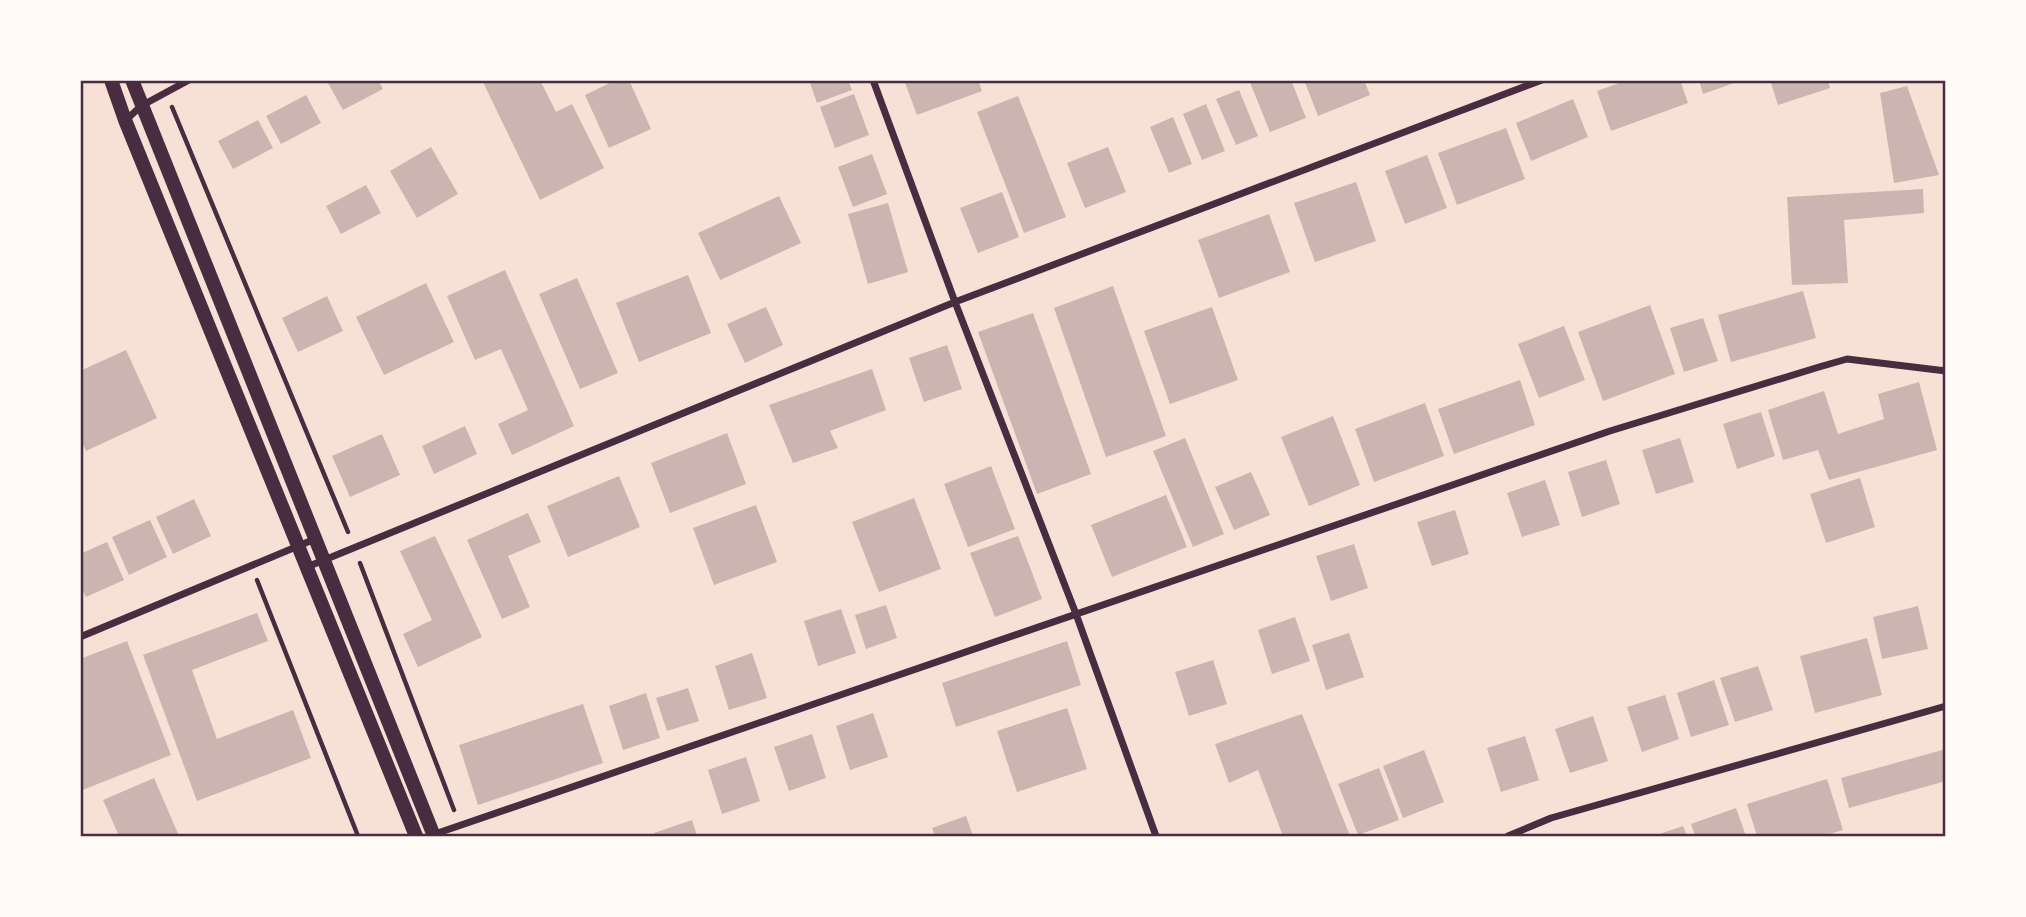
<svg xmlns="http://www.w3.org/2000/svg" width="2026" height="917" viewBox="0 0 2026 917" font-family="'Crimson Pro',serif">
  <style>
    .building { fill: #ccb4b1 }
    .lines { fill: none; stroke-linecap: round; stroke-linejoin: round }
    .path { stroke: #4a2c40; stroke-width: 4.5 }
    .minor { stroke: #4a2c40; stroke-width: 7 }
    .secondary { stroke: #4a2c40; stroke-width: 14 }
    .neatline { fill: none; stroke: #4a2c40; stroke-width: 2.5 }
  </style>
  <rect width="100%" height="100%" fill="#f7e1d7"/>
  <path class="building" d="M332,80H378L383,89L343,110L328,83Z
    M482,80H540L556,112L572,104L604,168L540,200Z
    M616,80H629L651,129L609,148L585,95Z
    M809,80H848L852,90L817,103Z
    M904,80H978L982,91L917,115Z
    M1249,80H1291L1306,118L1270,132Z
    M1304,80H1364L1370,95L1318,116Z
    M1627,80H1680L1688,103L1611,131L1597,91Z
    M1699,80H1733L1734,83L1703,94Z
    M1770,80H1828L1830,88L1778,105Z
    M1907,86L1939,175L1894,183L1880,93Z
    M1239,90L1258,136L1236,145L1216,99Z
    M854,94L869,135L835,148L820,107Z
    M306,95L321,123L281,144L266,116Z
    M1018,96L1066,217L1024,233L977,112Z
    M1573,99L1588,137L1531,161L1516,123Z
    M1206,104L1225,151L1202,160L1183,114Z
    M1173,117L1192,164L1169,173L1150,127Z
    M258,120L273,148L233,169L218,141Z
    M1506,128L1525,179L1457,205L1438,153Z
    M431,147L458,194L417,218L390,171Z
    M1108,147L1126,192L1085,208L1067,163Z
    M872,154L887,194L853,207L838,167Z
    M1427,155L1447,208L1405,224L1385,171Z
    M1356,182L1376,241L1315,262L1294,203Z
    M366,185L381,213L341,234L326,206Z
    M1923,189L1924,213L1844,220L1848,283L1792,285L1787,197Z
    M1002,192L1019,237L978,253L960,208Z
    M779,196L801,243L720,280L698,233Z
    M888,203L908,272L868,284L848,214Z
    M1269,214L1290,272L1219,298L1198,240Z
    M505,270L574,426L512,455L498,424L528,410L501,349L475,360L447,296Z
    M688,275L711,333L639,362L616,303Z
    M577,278L618,373L580,389L539,294Z
    M426,283L454,342L384,375L356,317Z
    M1113,286L1166,436L1106,457L1054,308Z
    M1803,291L1816,338L1731,362L1718,315Z
    M327,296L343,331L298,352L282,318Z
    M1650,305L1675,374L1603,401L1578,332Z
    M766,307L783,345L745,363L727,324Z
    M1212,307L1238,380L1170,404L1144,331Z
    M1033,313L1091,474L1037,494L978,332Z
    M1703,318L1718,361L1684,372L1670,328Z
    M1564,326L1585,380L1539,398L1518,344Z
    M947,345L962,389L924,402L909,358Z
    M126,350L157,418L86,451L80,438V371Z
    M872,369L886,410L830,431L838,448L793,463L769,405Z
    M1520,380L1535,425L1454,454L1438,409Z
    M1919,382L1937,450L1829,480L1818,450L1783,460L1768,410L1824,391L1838,434L1884,419L1878,394Z
    M1425,403L1444,456L1374,482L1355,429Z
    M1761,412L1775,456L1737,469L1723,424Z
    M1333,416L1360,485L1309,506L1281,437Z
    M465,426L477,454L434,474L422,446Z
    M727,433L746,484L670,513L651,463Z
    M382,434L400,475L350,497L332,456Z
    M1185,438L1224,534L1193,547L1153,451Z
    M1680,438L1694,482L1656,494L1642,450Z
    M1606,460L1620,504L1582,517L1568,472Z
    M991,466L1015,529L968,547L944,484Z
    M1251,472L1270,515L1234,530L1215,487Z
    M619,476L640,527L568,557L547,506Z
    M1860,478L1875,527L1826,543L1810,494Z
    M1545,480L1560,525L1522,537L1507,493Z
    M1166,495L1187,547L1112,577L1091,525Z
    M914,498L941,569L879,592L852,522Z
    M194,499L211,536L173,554L156,517Z
    M756,505L777,562L714,585L693,528Z
    M1455,510L1469,554L1432,566L1417,522Z
    M528,513L541,542L508,556L530,607L502,619L467,540Z
    M150,520L167,557L129,575L112,537Z
    M435,536L482,637L418,667L403,634L432,620L400,551Z
    M1018,536L1042,599L995,617L970,553Z
    M107,542L124,580L86,597L80,585V554Z
    M1354,544L1368,588L1331,601L1316,556Z
    M886,605L897,638L866,649L855,615Z
    M1918,606L1928,649L1882,659L1873,617Z
    M841,609L856,653L818,666L804,621Z
    M257,613L268,641L192,670L217,739L293,710L311,758L197,801L143,655Z
    M1295,617L1310,661L1272,674L1258,630Z
    M1349,633L1364,677L1326,690L1312,645Z
    M1867,638L1882,695L1815,713L1800,656Z
    M127,641L171,755L80,791V659Z
    M1067,641L1081,685L956,727L942,683Z
    M752,653L767,698L729,710L715,666Z
    M1213,660L1227,704L1189,716L1175,672Z
    M1758,666L1773,710L1735,722L1720,678Z
    M1714,680L1729,725L1691,737L1677,693Z
    M688,688L699,721L667,731L656,698Z
    M646,693L660,738L623,750L609,706Z
    M1665,695L1679,739L1642,752L1627,707Z
    M583,704L603,763L478,805L459,745Z
    M1067,708L1087,769L1017,792L997,731Z
    M873,713L888,757L850,770L836,726Z
    M1302,714L1350,836H1283L1258,770L1229,783L1215,744Z
    M1593,716L1608,761L1570,773L1555,729Z
    M812,734L826,778L789,791L774,747Z
    M1525,736L1539,780L1501,792L1487,748Z
    M1946,749V781L1849,808L1841,778Z
    M1424,750L1444,802L1403,818L1383,766Z
    M746,757L760,801L722,814L708,770Z
    M1379,768L1399,820L1358,835L1338,784Z
    M154,778L179,836H119L103,800Z
    M1827,779L1843,830L1823,836H1757L1747,804Z
    M1736,808L1746,836H1695L1691,824Z
    M966,816L973,836H935L932,828Z
    M692,820L697,836H655L654,833Z
    M1683,826L1687,836H1653Z"/>
  <g class="lines">
    <path class="path" d="M172,107L348,532
      M360,563L454,810
      M257,580L358,836"/>
    <path class="minor" d="M873,80L955,302L1076,614L1156,836
      M126,120L141,106L189,80
      M307,567L955,302L1542,80
      M80,637L315,539
      M432,835L1610,431L1819,367L1847,359L1946,371
      M1508,836L1551,818L1946,706"/>
    <path class="secondary" d="M111,80L125,120L416,836
      M132,80L434,836"/>
  </g>
  <rect width="2026" height="917" fill="none" stroke="#fffaf5" stroke-width="164"/>
  <rect x="82" y="82" width="1862" height="753" class="neatline"/>
</svg>
